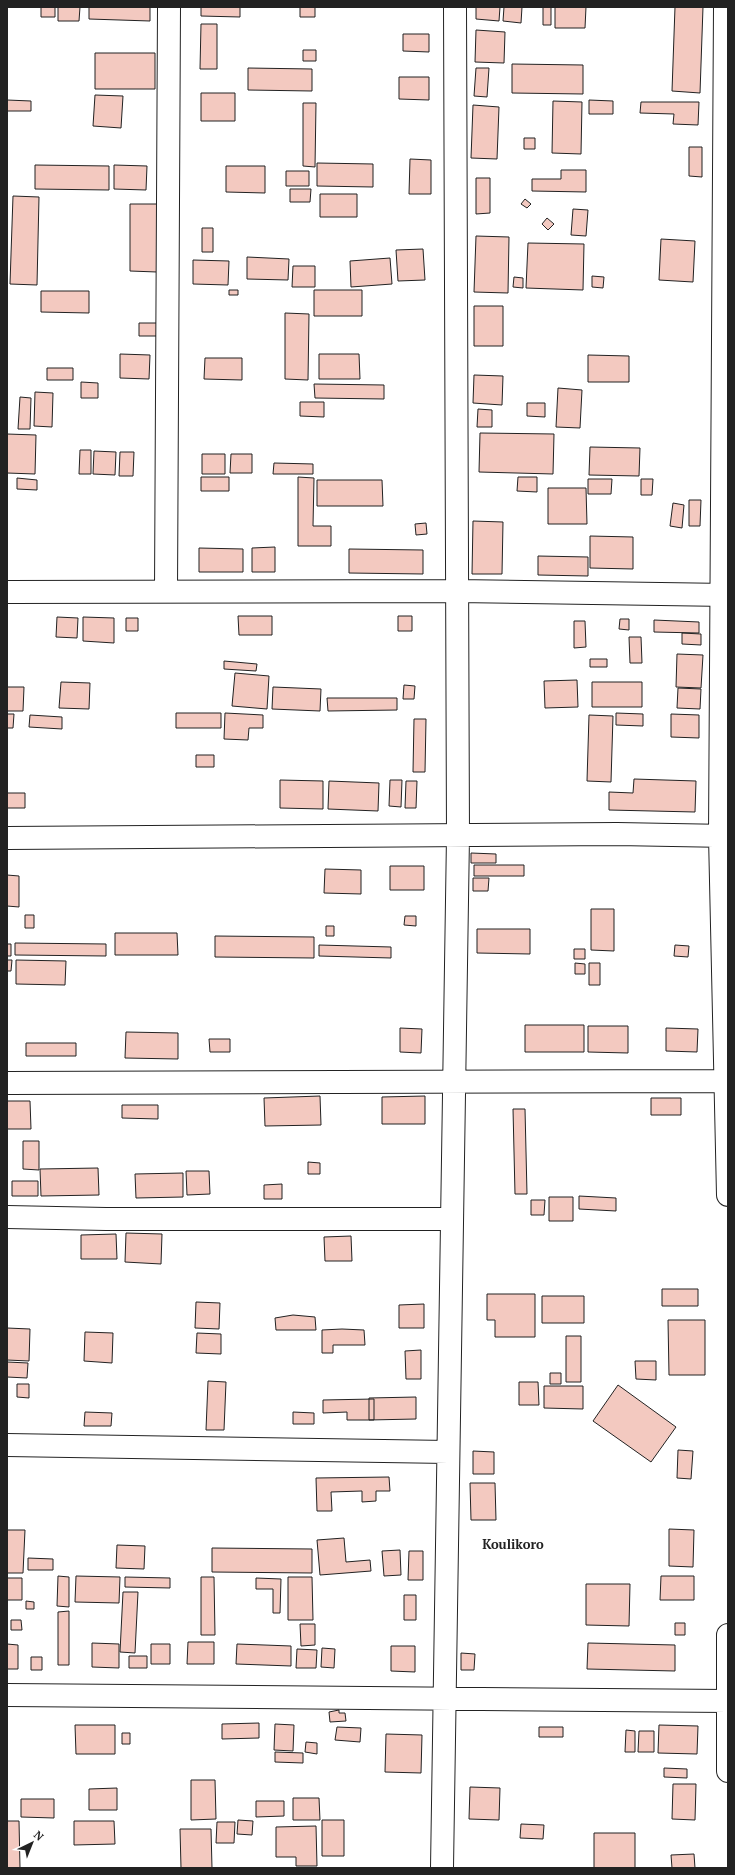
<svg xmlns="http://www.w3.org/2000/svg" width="735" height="1875" viewBox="0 0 735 1875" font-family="'PT Serif',serif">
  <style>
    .building { fill: #f3c9c0; stroke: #222 }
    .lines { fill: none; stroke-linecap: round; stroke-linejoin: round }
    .street-casing { stroke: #222; stroke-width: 24 }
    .street { stroke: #fff; stroke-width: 22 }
    .labels { text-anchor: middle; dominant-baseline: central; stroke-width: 3; stroke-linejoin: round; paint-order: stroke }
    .quarter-label { font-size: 13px; font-weight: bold; fill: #222; stroke: #fff }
  </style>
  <rect width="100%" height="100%" fill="#fff"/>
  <path class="building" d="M41,7H55V17H41Z
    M58,7H80L79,21H58Z
    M89,7H150V21L89,19Z
    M201,7H240V17L201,16Z
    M300,7H315V17H300Z
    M476,7H500L499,21L476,19Z
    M504,7H522L521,23L503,21Z
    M543,7H551V25H543Z
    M555,7H586L585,28H555Z
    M675,7H703L700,93L672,91Z
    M201,24H217V69H200Z
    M476,30L505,32L504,63L475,62Z
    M403,34H429V52L403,51Z
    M303,50H316V61H303Z
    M95,53H155V89H95Z
    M512,64L583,65V94L512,93Z
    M248,68L312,69V91L248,90Z
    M476,68H489L487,97L474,96Z
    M399,77H429V100L399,99Z
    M201,93H235V121H201Z
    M95,95L123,96L121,128L93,126Z
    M7,100L31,101V111H7Z
    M589,100L613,101V114H589Z
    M553,101L582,102L581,154L552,153Z
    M641,102H699L698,125L673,124L674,114L640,113Z
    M303,103H316L315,167L303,166Z
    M473,105L499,107L497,159L471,158Z
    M524,138H535V149H524Z
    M689,147H702V177L689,176Z
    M410,159L431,160V194H409Z
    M317,163L373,164V187L317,186Z
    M35,165L109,166V190L35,189Z
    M114,165L147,166L146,190L114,189Z
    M226,166H265V193L226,192Z
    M561,170H586V192L532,191V179H561Z
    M286,171H309V186H286Z
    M476,178H490V213L476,214Z
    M290,189H311L310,202H290Z
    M320,194H357V217H320Z
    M13,196L39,197L37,285L10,284Z
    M525,199L531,204L527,208L521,204Z
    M130,204H157V272L130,271Z
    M573,209L588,210L586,236L571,235Z
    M547,218L554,224L548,230L542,224Z
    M202,228H213V252H202Z
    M476,236L509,237L508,293L474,292Z
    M661,239L695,241L693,282L659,280Z
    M528,243L584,244L583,290L526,288Z
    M423,249L425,280L398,281L396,250Z
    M247,257L289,259L288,280L247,279Z
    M390,258L392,284L351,287L350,261Z
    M193,260L229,261L228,285L193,284Z
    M293,266H315V287H292Z
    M592,276L604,277L603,288L592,287Z
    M514,277L523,278V288L513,287Z
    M229,290H238V295H229Z
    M314,290H362V316H314Z
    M41,291H89V313L41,312Z
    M474,306H503V346H474Z
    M285,313L309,314L308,380L285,379Z
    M139,323H158L157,336H139Z
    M120,354L150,355L149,379L120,378Z
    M319,354H359L360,379H319Z
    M588,355L629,356V382H588Z
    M205,358H242V380L204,379Z
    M47,368H73V380H47Z
    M474,375L503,376L502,405L473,403Z
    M81,382L98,383V398H81Z
    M314,384L384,385V399L315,398Z
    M558,388L582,390L580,428L556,427Z
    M35,392L53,393L52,427L34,426Z
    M20,397L31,398L30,429H18Z
    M300,402H324V417L300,416Z
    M527,403H545V417L527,416Z
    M478,409L492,410V427H477Z
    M480,433L554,434L553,474L479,472Z
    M7,434L36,435L35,474L7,473Z
    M590,447L640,448L639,476L589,475Z
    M80,450H91V474H79Z
    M94,451L116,452L115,475L93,474Z
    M120,452H134L133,476H119Z
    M202,454H225V474H202Z
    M231,454H252V473H230Z
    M274,463L313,464V474H273Z
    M201,477H229V491H201Z
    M298,477L314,478L313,526H331V546H298Z
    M518,477H537V492L517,491Z
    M17,478L37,480V490L17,489Z
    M588,479H612L611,494H588Z
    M641,479H653L652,495H641Z
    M317,480H382L383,506H317Z
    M548,488H586L587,524H548Z
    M689,500H701L700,526H689Z
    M673,503L684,505L682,528L670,526Z
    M473,521L503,522L502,574H472Z
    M426,523L427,534L416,535L415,524Z
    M590,536L633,537V569L590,568Z
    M275,547V572H252V548Z
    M199,548L243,549V572H199Z
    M349,549L423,550V574L349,573Z
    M538,556L588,557V576L538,575Z
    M238,616H272V635H239Z
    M398,616H412V631H398Z
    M57,617L78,618L77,638L56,637Z
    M83,617L114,618V643L83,641Z
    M126,618H138V631H126Z
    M620,619H629V630L619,629Z
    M654,620L699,622V633L654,632Z
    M574,621H585L586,647L574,648Z
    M682,633L701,634V645L682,644Z
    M629,637H641L642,663H630Z
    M677,654L703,655L701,688L676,687Z
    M590,659H607V667H590Z
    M224,661L257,664L256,671L224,669Z
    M235,673L269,676L267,709L232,706Z
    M577,680L578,707L545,708L544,681Z
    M61,682L90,683L89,709L59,708Z
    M592,682H642V707H592Z
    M404,685L415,686L414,699H403Z
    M7,687H24L23,711H7Z
    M273,687L321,689L320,711L272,709Z
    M678,688L701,689L700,709L677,708Z
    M327,698H397V710L328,711Z
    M176,713H221V728H176Z
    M225,713L263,715V728H249L248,740L224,739Z
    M616,713L643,714V726L616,725Z
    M7,714H14L13,728H7Z
    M671,714L699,715V738L671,737Z
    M30,715L62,717V729L29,727Z
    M589,715L613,716L611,782L587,781Z
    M414,719H426L425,772H413Z
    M196,755H214V767H196Z
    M634,779L696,781L695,812L609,810V792L633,793Z
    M280,780L323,781V809L280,808Z
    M390,780H402L401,807L389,806Z
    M329,781L379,783L378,811L328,809Z
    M406,781H417L416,808H405Z
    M7,793H25V808H7Z
    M471,853L496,854V863H471Z
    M474,865H524V876H474Z
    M390,866H424V890H390Z
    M325,869L361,870V894L324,893Z
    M7,875L19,876V907L7,906Z
    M473,878H489L488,891H473Z
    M591,909H614V951L591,950Z
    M25,915H34V928H25Z
    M405,916H416V926L404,925Z
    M326,926H334V936H326Z
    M477,929H530V954L477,953Z
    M115,933H177L178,955H115Z
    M215,936L314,937V958L215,957Z
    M15,943L106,944V956L15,955Z
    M7,944H11V956H7Z
    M319,945L391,947V958L319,956Z
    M675,945L689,946L688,957L674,956Z
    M574,949H585V959H574Z
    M7,960H12L11,971H7Z
    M16,960L66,961L65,985L16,984Z
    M575,963L585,964V974H575Z
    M589,963H600V985H589Z
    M525,1025H584V1052H525Z
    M588,1026H628V1053L588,1052Z
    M400,1028L422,1029L421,1053L400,1052Z
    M666,1028L698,1029L697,1052L666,1051Z
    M126,1032L178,1033V1059L125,1058Z
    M209,1039H230V1052H210Z
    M26,1043H76V1056H26Z
    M320,1096L321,1125L265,1126L264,1098Z
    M425,1096V1124H382V1097Z
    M651,1098H681V1115H651Z
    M7,1101H30L31,1129H7Z
    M122,1105H158V1119L122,1118Z
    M513,1109H525L527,1194H515Z
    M23,1141H39V1170L23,1169Z
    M308,1162L320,1163V1174H308Z
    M98,1168L99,1195L41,1196L40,1169Z
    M186,1171H209L210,1194L187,1195Z
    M183,1173V1197L136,1198L135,1174Z
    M12,1181H38V1196H12Z
    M282,1184V1199H264V1185Z
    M579,1196L616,1198V1211L579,1209Z
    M549,1197H573V1221H549Z
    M531,1200H545L544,1215H531Z
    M126,1233L162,1234L161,1264L125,1262Z
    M116,1234L117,1259H81V1235Z
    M351,1236L352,1261H325L324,1237Z
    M662,1289H698V1306H662Z
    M487,1294H535V1337H495V1320H487Z
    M542,1296H584V1323H542Z
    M196,1302L220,1303L219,1329L195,1328Z
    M424,1304V1328H399V1305Z
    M293,1315L315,1317L316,1330H276L275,1318Z
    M668,1320H705V1375H669Z
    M7,1328L30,1329L29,1361L7,1360Z
    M342,1329L364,1330L365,1345H333V1353H322V1330Z
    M85,1332L113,1333L112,1363L84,1361Z
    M197,1333L221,1334V1354L196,1353Z
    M566,1336H581V1382H566Z
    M421,1350V1379H406L405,1351Z
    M635,1361H656V1380L636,1379Z
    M7,1362L28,1363L27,1378L7,1377Z
    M550,1373H561V1384H550Z
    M208,1381L226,1382L224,1430H206Z
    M519,1382H538L539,1405H519Z
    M17,1384H29V1398L17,1397Z
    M618,1385L676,1427L651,1462L593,1421Z
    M544,1386H583V1409L544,1408Z
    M416,1397V1419L369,1420V1398Z
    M374,1399V1420H347V1412L323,1413V1400Z
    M85,1412L112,1413L111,1426H84Z
    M293,1412L314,1413V1424H293Z
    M678,1450L693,1451L691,1479L677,1478Z
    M473,1451L494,1452V1474H473Z
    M389,1477L390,1491H376V1501L362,1502V1491L331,1492L332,1511H317L316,1478Z
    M470,1483H495L496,1520H471Z
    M669,1529L694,1530L693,1567L669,1566Z
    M7,1530H25L23,1573H7Z
    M344,1538L346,1562L370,1560L371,1571L320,1575L317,1540Z
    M117,1545L145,1546L144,1569L116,1568Z
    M212,1548L312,1549V1573L212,1572Z
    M400,1550L401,1575L384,1576L382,1551Z
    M409,1551H423V1580H408Z
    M28,1558L53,1559V1570H28Z
    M58,1576L69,1577V1607L57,1606Z
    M76,1576L120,1577L119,1603L75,1602Z
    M661,1576H694V1600H660Z
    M125,1577L170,1578V1588L125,1587Z
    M201,1577H214L215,1635H201Z
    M288,1577H312L313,1620H288Z
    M7,1578H22V1600H7Z
    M256,1578L281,1579L280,1613H273V1589H256Z
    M586,1584H630L629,1626L586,1625Z
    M123,1592H138L135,1653L120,1652Z
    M404,1595H416V1620H404Z
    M26,1601L34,1602V1609H26Z
    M69,1611V1665H58V1612Z
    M11,1620H21L22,1630H11Z
    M675,1623H685V1635H675Z
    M300,1624H315V1645L301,1646Z
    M188,1642H214V1664H187Z
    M92,1643L119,1644V1668L92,1667Z
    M588,1643L675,1645V1671L587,1669Z
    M7,1644L18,1645V1669H7Z
    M151,1644H170V1664H151Z
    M237,1644L291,1646V1666L236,1664Z
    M391,1646H415V1672L391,1671Z
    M322,1648L335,1649L334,1668L321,1667Z
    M297,1649L317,1650L316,1668H296Z
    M461,1653L475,1654L474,1670H461Z
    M129,1656H147V1668H129Z
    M31,1657H42V1670H31Z
    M339,1710V1713H345L346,1721L330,1722L329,1712Z
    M259,1723V1738L222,1739V1724Z
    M275,1724L294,1725L293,1751L274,1750Z
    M75,1725H115V1754H76Z
    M659,1725L698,1726L697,1754L658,1753Z
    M337,1727L361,1728L360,1742L335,1740Z
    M539,1727H563V1737H539Z
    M626,1730L635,1731V1752H625Z
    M639,1731H654V1752H638Z
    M122,1733H130V1744H122Z
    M386,1734L422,1735L421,1773L385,1772Z
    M306,1742L317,1743V1754L305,1752Z
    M275,1752L303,1753V1763L275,1762Z
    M664,1768L687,1769V1778L664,1777Z
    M191,1780H215L216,1819L191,1820Z
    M673,1784H696L695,1820L672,1819Z
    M470,1787L500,1788L499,1820L469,1819Z
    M117,1788V1810H89V1789Z
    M293,1798H319L320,1820H293Z
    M21,1799H54V1818L21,1817Z
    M256,1801H284V1816L256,1817Z
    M238,1820L253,1821L252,1835L237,1834Z
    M322,1820H344V1856H322Z
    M7,1821H19L20,1868H7Z
    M74,1821H114L115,1844L74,1845Z
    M217,1822H235L234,1843H216Z
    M521,1824L544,1825L543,1839L520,1838Z
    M316,1826L317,1866H296V1857H276V1827Z
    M180,1829H211L212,1868H181Z
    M594,1833H635V1868H594Z
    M694,1854L695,1868H672L671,1855Z"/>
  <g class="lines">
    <defs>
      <path id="street" d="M725,7L720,836L728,1195
        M166,591L169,7
        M7,592L457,591L728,595
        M7,838L617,834L728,836
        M7,1083L728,1081
        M7,1217L106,1219H452
        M7,1445L448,1452
        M728,1635V1771
        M7,1695L728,1701
        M442,1868L458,836L455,7"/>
    </defs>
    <use href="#street" class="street-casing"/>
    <use href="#street" class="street"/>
  </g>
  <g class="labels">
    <g class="quarter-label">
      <text x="513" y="1544">Koulikoro</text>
    </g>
  </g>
  <rect width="735" height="1875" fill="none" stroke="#222222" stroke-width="16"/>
  <g transform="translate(32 1843) rotate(43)" stroke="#ffffff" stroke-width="3" paint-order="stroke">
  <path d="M0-3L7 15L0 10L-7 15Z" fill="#222222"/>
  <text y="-6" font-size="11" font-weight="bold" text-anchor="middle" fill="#222222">N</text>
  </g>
</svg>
